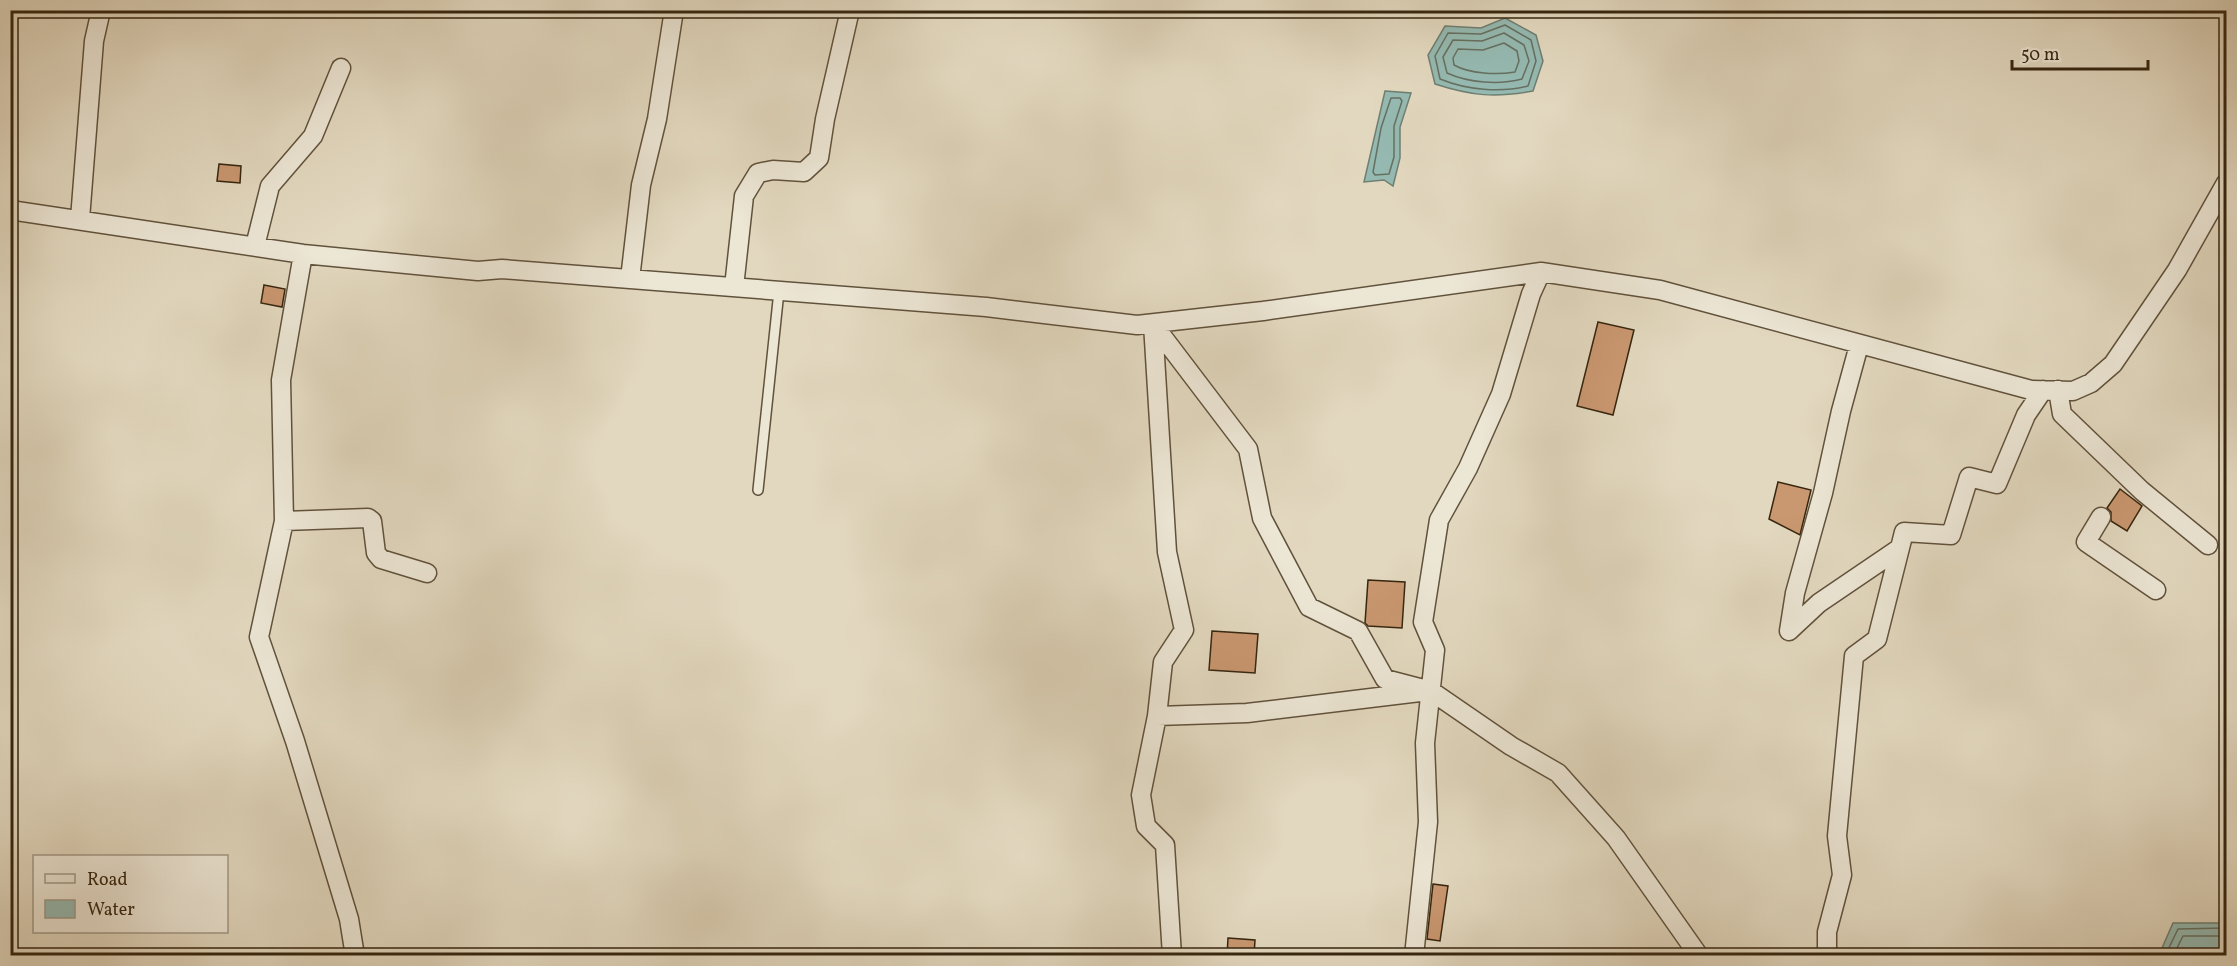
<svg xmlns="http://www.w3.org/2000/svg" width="2237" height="966" viewBox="0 0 2237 966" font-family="Vollkorn,serif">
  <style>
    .water { fill: #95bab2; stroke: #6f7f71; stroke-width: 1.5 }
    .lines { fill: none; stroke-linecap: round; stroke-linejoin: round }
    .shore { stroke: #667061; stroke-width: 1.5 }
    .building { fill: #c99770; stroke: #362610; stroke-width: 1.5 }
    .service-casing { stroke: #61523c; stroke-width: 12 }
    .minor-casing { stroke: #61523c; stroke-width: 21 }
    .service { stroke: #ece6d5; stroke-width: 9 }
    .minor { stroke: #ece6d5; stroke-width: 18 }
  </style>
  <rect width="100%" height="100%" fill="#e2d8bf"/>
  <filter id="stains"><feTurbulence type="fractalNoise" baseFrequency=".00333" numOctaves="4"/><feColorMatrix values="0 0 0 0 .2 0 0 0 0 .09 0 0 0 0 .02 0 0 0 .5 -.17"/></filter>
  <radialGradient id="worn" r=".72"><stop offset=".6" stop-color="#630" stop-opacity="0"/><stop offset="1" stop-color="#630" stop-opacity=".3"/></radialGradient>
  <path class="water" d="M1505,18L1536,35L1543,61L1533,91C1495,98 1472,96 1435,84L1428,55L1445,26L1481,28Z
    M1385,91L1411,93L1400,127V158L1393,186L1384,180L1364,182Z
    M2173,923H2226V955H2159Z"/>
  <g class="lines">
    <path class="shore" d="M1505,25L1531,40L1536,61L1528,86C1500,93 1467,90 1440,79L1435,56L1448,33L1481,34Z
      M1504,33L1524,45L1529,61L1522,79C1499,85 1469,83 1447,73L1443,57L1453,40L1482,41Z
      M1504,43L1517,51L1519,61L1515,72C1497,75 1470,74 1454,65L1453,58L1458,49L1483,50Z
      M1391,98H1400L1402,101L1394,126V157L1389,174L1375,175L1373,172L1381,128Z
      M2165,956L2178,929L2226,928
      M2173,956L2183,936H2226"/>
  </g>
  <path class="building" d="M219,164L241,166L240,183L217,181Z
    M264,285L285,289L282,307L261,303Z
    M1598,322L1634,330L1613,415L1577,406Z
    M1778,482L1811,490L1800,535L1769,519Z
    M2120,489L2142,506L2127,531L2111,521V512L2107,508Z
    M1368,580L1405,582L1402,628L1368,626L1365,623Z
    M1212,631L1258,634L1255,673L1209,670Z
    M1433,884L1448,886L1440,941L1427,939Z
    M1228,938L1255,940L1254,956H1227Z"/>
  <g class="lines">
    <defs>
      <path id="service" d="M758,490L779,291"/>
      <path id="minor" d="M10,210L303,254L478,271L502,269L986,307L1137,325L1263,311L1541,272
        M80,219L94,41L101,10
        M255,246L270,186L313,136L341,68
        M303,254L281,380L284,521L259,637L295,741L349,919L355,956
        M630,279L641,185L657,119L674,10
        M734,287L744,196L758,173L773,170L804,172L819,158L825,119L850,10
        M1153,324L1248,449L1262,518L1309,607L1358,631L1385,679L1431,691L1511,746L1558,773L1616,838L1699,956
        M1153,324L1167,552L1184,630L1163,662L1157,716L1141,795L1146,826L1165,845L1172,956
        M2058,390L2062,414L2142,491L2208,545
        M2101,517L2086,542L2156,590
        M284,521L368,518L372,521L376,553L381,559L427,573
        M1789,631L1795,593L1823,493L1841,411L1859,345
        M1789,631L1819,603L1900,548
        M1157,716L1247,713L1420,692
        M1414,956L1428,822L1425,743L1435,650L1423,622L1439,520L1468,468L1501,394L1531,294L1541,272L1660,290L2031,390L2073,391L2091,383L2113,364L2177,270L2226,183
        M1827,956V932L1842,875L1837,836L1854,656L1877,639L1904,532L1951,535L1969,477L1997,484L2026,415L2043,390"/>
    </defs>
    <use href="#service" class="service-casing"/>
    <use href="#minor" class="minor-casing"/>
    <use href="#service" class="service"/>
    <use href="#minor" class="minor"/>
  </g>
  <rect width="2237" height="966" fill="none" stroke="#e2d8bf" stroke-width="36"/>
  <rect x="12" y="12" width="2213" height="942" fill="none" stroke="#362610" stroke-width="3"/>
  <rect x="18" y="18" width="2201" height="930" fill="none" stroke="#362610" stroke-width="1.5"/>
  <rect x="33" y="855" width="195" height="78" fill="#ece6d5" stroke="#a39986" stroke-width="1.5"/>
  <rect x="45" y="874" width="30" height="9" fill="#ece6d5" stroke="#a39986" stroke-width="1.5"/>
  <text x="87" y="885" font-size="18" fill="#362610">Road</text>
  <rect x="45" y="900" width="30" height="18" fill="#95bab2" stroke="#a39986" stroke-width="1.5"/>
  <text x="87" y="915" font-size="18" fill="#362610">Water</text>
  <path d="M2012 60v9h136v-9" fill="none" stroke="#362610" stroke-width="3"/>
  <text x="2021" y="60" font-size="18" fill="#362610" stroke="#ece6d5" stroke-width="4.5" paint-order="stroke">50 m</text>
  <rect width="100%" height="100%" filter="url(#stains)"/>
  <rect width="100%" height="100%" fill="url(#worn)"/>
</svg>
